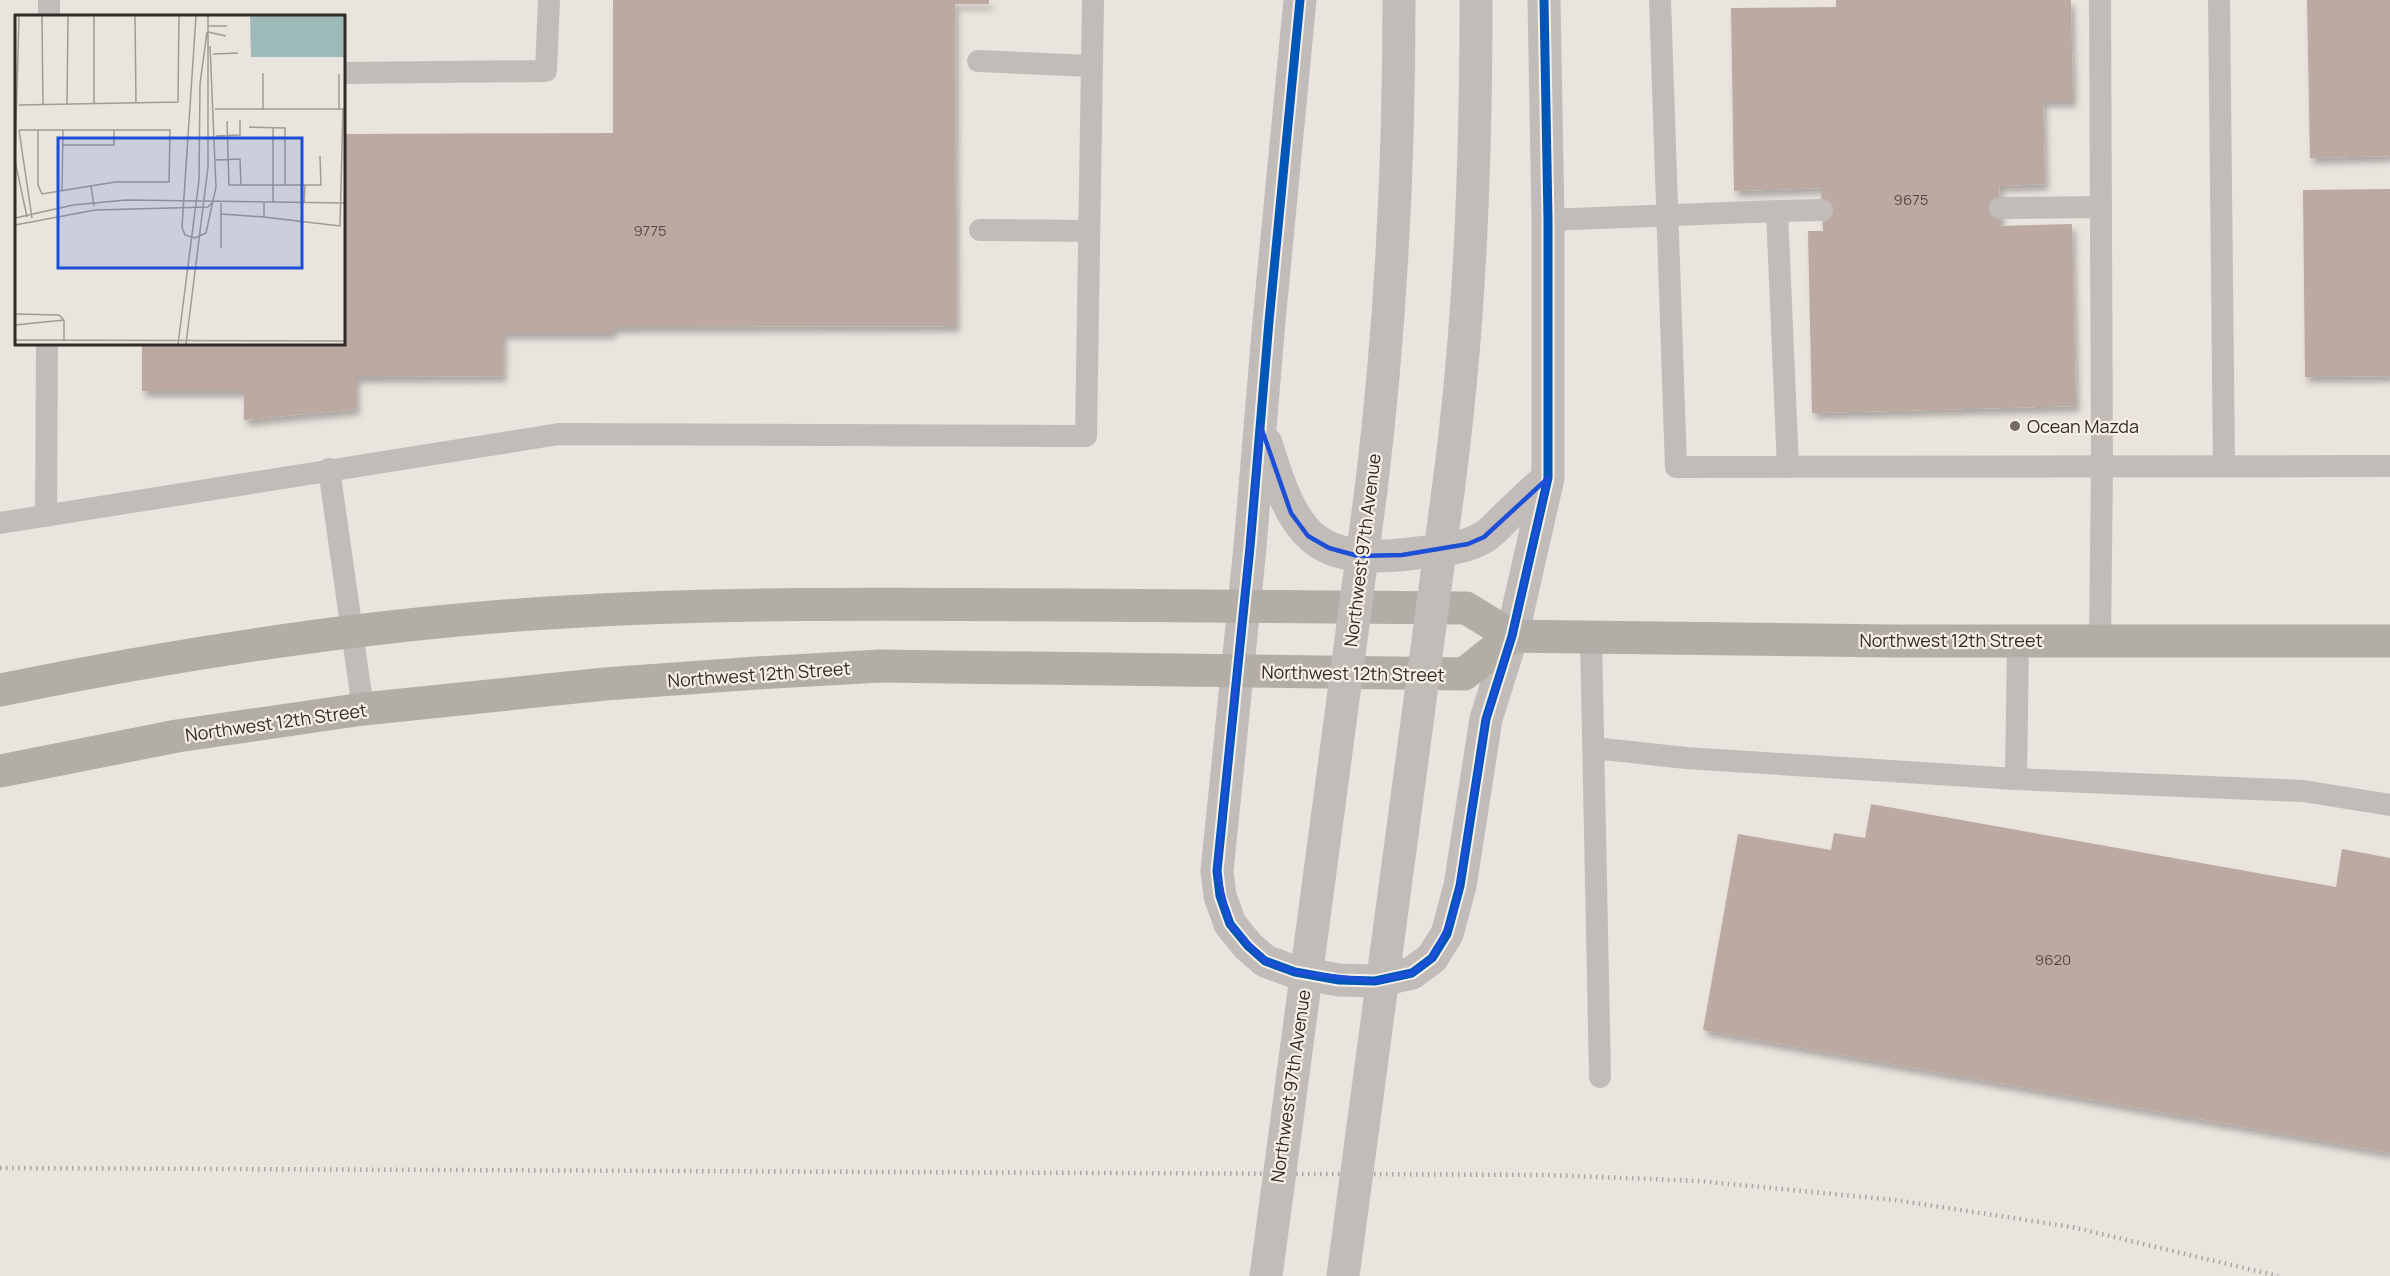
<svg xmlns="http://www.w3.org/2000/svg" width="2390" height="1276" viewBox="0 0 2390 1276" font-family="Manrope,sans-serif">
  <style>
    .building { fill: #bca9a2; filter: url(#shadow) }
    .lines { fill: none; stroke-linecap: round; stroke-linejoin: round }
    .service { stroke: #c2bcb8; stroke-width: 22 }
    .tertiary { stroke: #c2bcb8; stroke-width: 33 }
    .secondary { stroke: #b3ada8; stroke-width: 33 }
    .rail { stroke: #aaa5a2; stroke-width: 4.5; stroke-dasharray: 1.5 4.5; stroke-linecap: butt }
    .tertiary-bridge { stroke: #c2bcb8; stroke-width: 33 }
    .cycleway-casing { stroke: #f7eee6; stroke-width: 13 }
    .cycleway { stroke: #0057b8; stroke-width: 9 }
    .marked { fill: none; stroke: #1d4ed8; stroke-width: 4.5; stroke-linejoin: round }
    .poi-dot { fill: #726b67; stroke: #f7eee6; stroke-width: 2 }
    .labels { text-anchor: middle; dominant-baseline: central; stroke-width: 4.5; stroke-linejoin: round; paint-order: stroke }
    .number-label { font-size: 15px; fill: #544a46 }
    .poi-label { font-size: 18px; fill: #322a27; stroke: #f7eee6; text-anchor: start }
    .street-label { font-size: 18px; fill: #322a27; stroke: #f7eee6 }
    .inset-road { fill: none; stroke: #a09a95; stroke-width: 1.5 }
    .view { fill: #1d4ed8; fill-opacity: 0.15; stroke: #1d4ed8; stroke-width: 3 }
    .inset-edge { fill: none; stroke: #322a27; stroke-width: 3 }
  </style>
  <defs>
    <filter id="shadow"><feDropShadow dx="3.5" dy="6" stdDeviation="3" flood-color="#0004"/></filter>
  </defs>
  <rect width="100%" height="100%" fill="#eae4de"/>
  <path class="building" d="M613,0H989V4H955L956,326L613,327V333H503V376L356,377V409L244,420V391H142V344H344V134L613,133Z
    M1836,0H2071L2073,101H2043L2045,184L1999,186L2001,226L2072,224L2076,406L1812,413L1808,231H1823L1821,188L1734,191L1731,8L1836,7Z
    M2307,0H2390V156L2310,158Z
    M2390,189V376L2305,377L2303,190Z
    M1871,804L2336,887L2342,849L2390,858V1153L1703,1030L1738,834L1831,850L1834,833L1865,838Z"/>
  <g class="lines">
    <path class="service" d="M1660,0L1676,467L2390,466
      M2100,0L2102,466L2100,641
      M2219,0L2224,466
      M49,16V0
      M978,61L1092,66
      M344,73L546,71L549,0
      M2000,208L2101,207
      M1777,211L1822,210
      M1548,220L1777,211L1788,467
      M980,230L1089,231
      M329,469L363,709
      M46,516L47,344
      M0,523L559,434L1086,436L1093,0
      M1591,638L1600,1077
      M2018,640L2016,779L2303,791L2390,805
      M1594,748L1686,758L2016,779"/>
    <path class="tertiary" d="M1300,0L1269,321L1250,547L1217,871L1220,896L1230,924L1248,946L1265,961L1295,972L1339,980L1375,981L1412,973L1432,958L1447,934L1460,886L1486,719L1512,636L1548,478V220L1544,0
      M1266,443C1294,535 1313,567 1417,553C1439,550 1465,549 1484,537C1491,533 1498,525 1504,519C1519,505 1533,491 1548,478
      M1371,490C1391,327 1399,164 1399,0
      M1448,491C1470,328 1476,164 1476,0"/>
    <path class="secondary" d="M0,690C186,652 374,623 564,612C734,602 904,604 1074,605C1205,606 1336,607 1466,608L1512,636L1893,641H2390
      M0,771L177,736L363,709L605,684L757,673L880,666L1464,674L1512,636"/>
    <path class="rail" d="M0,1168L1549,1175L1699,1181L1895,1200L2072,1227L2278,1276"/>
    <path class="tertiary-bridge" d="M1266,1276L1371,490
      M1343,1276L1448,491"/>
    <defs>
      <path id="cycleway" d="M1300,0L1269,321L1250,547L1217,871L1220,896L1230,924L1248,946L1265,961L1295,972L1339,980L1375,981L1412,973L1432,958L1447,934L1460,886L1486,719L1512,636L1548,478V220L1544,0"/>
    </defs>
    <use href="#cycleway" class="cycleway-casing"/>
    <use href="#cycleway" class="cycleway"/>
  </g>
  <path class="marked" d="M1261,427L1291,513L1308,536L1329,548L1358,556L1402,555L1468,544L1484,537L1548,478L1512,636L1486,719L1455,911L1432,958L1412,973L1375,981L1295,972L1265,961L1230,924L1217,871Z"/>
  <circle class="poi-dot" cx="2015" cy="426" r="6"/>
  <g class="labels">
    <g class="number-label">
      <text x="1911" y="199">9675</text>
      <text x="650" y="230">9775</text>
      <text x="2053" y="959">9620</text>
    </g>
    <g class="poi-label">
      <text x="2027" y="426">Ocean Mazda</text>
    </g>
    <g class="street-label">
      <text transform="translate(1362 550) rotate(-83)">Northwest 97th Avenue</text>
      <text x="1951" y="640">Northwest 12th Street</text>
      <text transform="translate(1353 673) rotate(1)">Northwest 12th Street</text>
      <text transform="translate(759 674) rotate(-4)">Northwest 12th Street</text>
      <text transform="translate(276 722) rotate(-8)">Northwest 12th Street</text>
      <text transform="translate(1290 1086) rotate(-82)">Northwest 97th Avenue</text>
    </g>
  </g>
  <g transform="translate(15 15)">
    <rect width="330" height="330" fill="#eae4de"/>
    <path d="M235,1H330V42H236Z" fill="#9db9b8"/>
    <path class="inset-road" d="M4,1L0,146L12,202M27,1L28,90M79,1V89M120,1L121,88M181,1L167,212L170,220L180,223L191,218L201,172L195,31M193,11H212M193,17L211,21M198,39L223,38M248,58V95M324,59V94M52,89L53,1M4,90L163,87L164,1M200,94H330M212,106L214,170H306L305,141M234,112L270,113V170M258,112V188M4,115H155L154,167H100L27,179L23,170V115M4,115L17,203M201,121L225,120V105M48,130H99V115M201,145L225,144L226,170M76,171L79,191M47,175L48,115M206,188V233M249,188V202L325,211L328,94M289,188L290,170M206,199L249,202M0,203L58,190L111,185L330,188M0,210L80,195L193,192L197,188M0,299L44,300L49,305M0,310L49,305M0,325L330,326M49,325V305M163,329L184,165L185,69L192,17M171,329L193,152V1"/>
    <path class="view" d="M43,123H287V253H43Z"/>
    <rect width="330" height="330" class="inset-edge"/>
  </g>
</svg>
